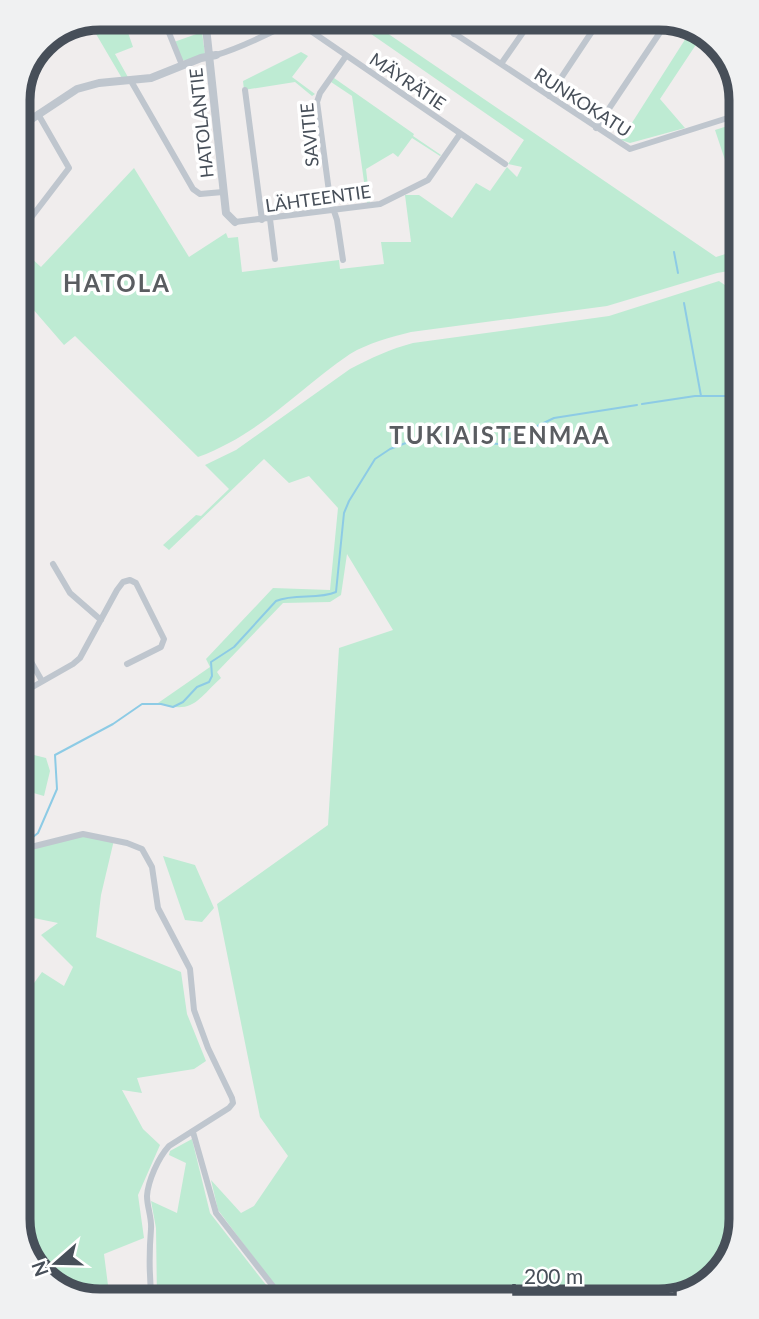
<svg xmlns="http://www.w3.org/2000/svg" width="759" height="1319" viewBox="0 0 759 1319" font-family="Lato,sans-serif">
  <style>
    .green { fill: #beebd3 }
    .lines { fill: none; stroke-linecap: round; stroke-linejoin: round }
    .stream { stroke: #8dcbe5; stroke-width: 2 }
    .minor { stroke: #bfc6ce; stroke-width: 6 }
    .tertiary { stroke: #bfc6ce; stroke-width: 8 }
    .labels { text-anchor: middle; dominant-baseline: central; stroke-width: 7; stroke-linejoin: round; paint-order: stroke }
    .street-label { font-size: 18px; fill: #474f59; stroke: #fff }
    .district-label { font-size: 24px; font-weight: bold; letter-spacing: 2px; fill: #5a5d61; stroke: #fff }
    .rim { fill: none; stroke: #474f59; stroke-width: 9 }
  </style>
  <rect width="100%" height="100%" fill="#f0eded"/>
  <path class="green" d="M100,18H123L133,47L115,54L129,79L123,80L89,22Z
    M348,18H365L716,257L735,251V270L717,273L607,306L411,332C391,337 368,343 350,354C296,391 262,433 198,457L75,336L64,345L19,293V227L22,223L32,231L19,247L41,267L134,168L189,257L226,233L228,238L238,237L242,272L339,260L340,269L384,264L381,242H411L405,195H419L452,218L476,183L490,191L507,167L517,177L522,167L508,164L524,140Z
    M693,27L705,31L660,99L685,128L630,143L621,140Z
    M202,32L205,54L187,61L182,60L174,42Z
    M301,52L308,56L292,77L315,94L312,96L295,82L244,90L243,81Z
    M334,78L414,134L413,136L441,155L440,156L412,138L398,157L393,153L366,169L370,203H367L352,96L331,82Z
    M734,124V187L715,130Z
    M719,281L735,292L741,1220L728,1265L695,1293L285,1299L218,1210L211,1180L241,1213L254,1206L288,1156L260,1117L217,904L328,825L339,648L393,630L347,554L341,595L330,602L283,603L217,672L221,678C197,700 193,715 158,703L210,667L206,659L273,588L330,590L338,508L309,476L289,483L264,459L169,550L163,545L196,515L201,516L229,489L205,465L236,450L350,369C371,358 390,349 413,343L609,316Z
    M22,752L46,758L50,771L44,796L23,790Z
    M83,834L114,840L101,895L96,937L181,972L187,1014L206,1061L194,1069L137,1078L142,1093L122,1090L143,1129L160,1145L138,1195L144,1238L104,1254L110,1301H95L54,1287L26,1255L24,997L42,972L64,986L73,967L41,935L58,923L24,916L33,848Z
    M163,856L195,865L214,908L202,922L185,920Z
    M192,1139L210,1213L277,1299L157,1300L156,1228L151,1201L177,1213L186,1163L169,1155L170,1151Z"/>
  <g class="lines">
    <path class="stream" d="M674,252L678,273
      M684,303L701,396
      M642,404L695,396H736
      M23,845L38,833L57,789L55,755L113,724L142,704H161L173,707L183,702L197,687L209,682L212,676L211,662L234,647L276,601C295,593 318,600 336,592L344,513L349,501L375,459L390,449L440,430L482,443L500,444L554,418L637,405
      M26,1245L35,1266"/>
    <path class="minor" d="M163,18L182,65
      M297,18L305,27L340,51L505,164
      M431,18L630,149L734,116
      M454,34L465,18
      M216,55C245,47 271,31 299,20
      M501,64L533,18
      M131,81L193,189L200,194L223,192
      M245,90L262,220
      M549,96L601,18
      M596,128L669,19
      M30,219L69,168L38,114
      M270,219L275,259
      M235,222L380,204L428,180L460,134
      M343,260L337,220L330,199L317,102L320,93L346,56
      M53,564L70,593L101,620
      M22,646L42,681
      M22,693L73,664L80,658L117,590L123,582L130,580L136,583L164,639L161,647L127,664
      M23,849L83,834L127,843L142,849L152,867L158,908L190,969L194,1010L208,1048L232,1098L233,1103L229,1108L169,1146C158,1158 148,1181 147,1196C147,1207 152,1218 151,1229C149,1253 149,1276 152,1301
      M193,1132L216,1213L283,1299"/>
    <path class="tertiary" d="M205,18L226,213L235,222
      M18,128L77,89L99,83L151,78L201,58L216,55"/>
  </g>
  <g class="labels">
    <g class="street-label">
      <text transform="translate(408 81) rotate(34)">MÄYRÄTIE</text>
      <text transform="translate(583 102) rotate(33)">RUNKOKATU</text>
      <text transform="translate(201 123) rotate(-96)">HATOLANTIE</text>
      <text transform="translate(309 135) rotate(-95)">SAVITIE</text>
      <text transform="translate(318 198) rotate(-8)">LÄHTEENTIE</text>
    </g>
    <g class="district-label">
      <text x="117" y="282">HATOLA</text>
      <text x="500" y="434">TUKIAISTENMAA</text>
    </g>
  </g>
  <path d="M0 0H759V1319H0ZM100 30H659A70 70 0 0 1 729 100V1219A70 70 0 0 1 659 1289H100A70 70 0 0 1 30 1219V100A70 70 0 0 1 100 30Z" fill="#f0f1f2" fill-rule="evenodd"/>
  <path class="rim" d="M100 30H659A70 70 0 0 1 729 100V1219A70 70 0 0 1 659 1289H100A70 70 0 0 1 30 1219V100A70 70 0 0 1 100 30Z"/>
  <g transform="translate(56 1263) rotate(250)" stroke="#ffffff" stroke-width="5" paint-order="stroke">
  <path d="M0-5L12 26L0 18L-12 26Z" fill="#474f59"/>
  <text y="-10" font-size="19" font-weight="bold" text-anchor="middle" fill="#474f59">N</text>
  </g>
  <path d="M514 1284v10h161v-10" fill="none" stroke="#474f59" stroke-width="3.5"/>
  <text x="524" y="1284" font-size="21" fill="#474f59" stroke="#ffffff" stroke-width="5" paint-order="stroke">200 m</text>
</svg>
